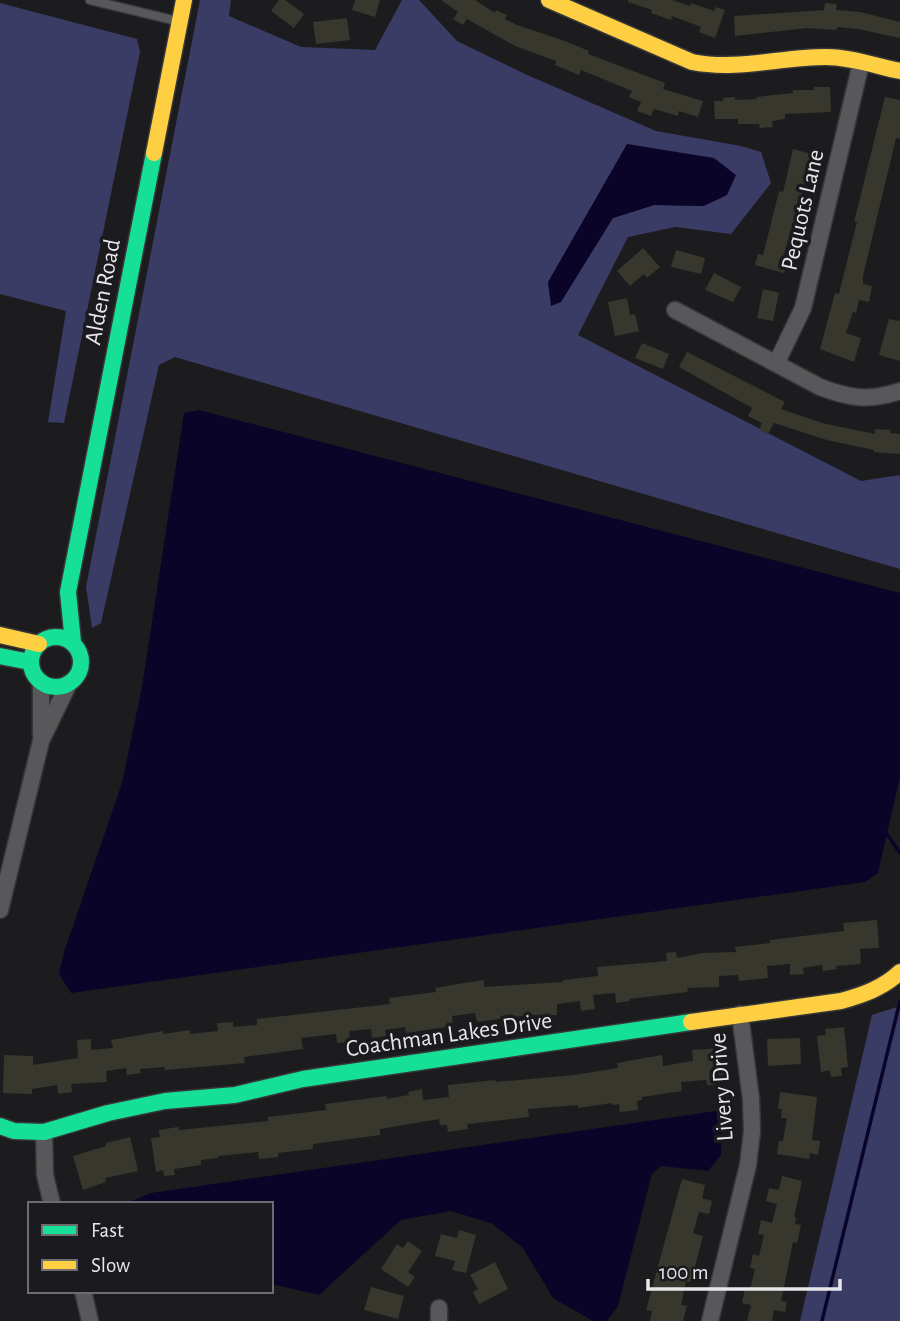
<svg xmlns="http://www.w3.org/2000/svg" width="900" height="1321" viewBox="0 0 900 1321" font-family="'Alegreya Sans',sans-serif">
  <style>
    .forest { fill: #3b3c65; fill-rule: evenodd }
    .water { fill: #0b0429 }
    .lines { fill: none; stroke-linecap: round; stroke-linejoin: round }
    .stream { stroke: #0b0429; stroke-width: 3.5 }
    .building { fill: #37372e }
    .lane-casing { stroke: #373739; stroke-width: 11 }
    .street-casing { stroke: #373739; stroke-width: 19 }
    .fast-casing { stroke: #373739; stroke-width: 19 }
    .slow-casing { stroke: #373739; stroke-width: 19 }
    .lane { stroke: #58585a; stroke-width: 8 }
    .street { stroke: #58585a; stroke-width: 16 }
    .fast { stroke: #16e098; stroke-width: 16 }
    .slow { stroke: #ffcf43; stroke-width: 16 }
    .labels { text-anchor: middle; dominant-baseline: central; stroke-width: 7; stroke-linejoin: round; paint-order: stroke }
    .street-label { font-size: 24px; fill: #e7e7ea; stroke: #1b1b1f }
  </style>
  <rect width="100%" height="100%" fill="#1c1c1e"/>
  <path class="forest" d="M200,0H231L229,16L301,47L375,50L402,0H419L457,41L525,74L656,131L741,146L761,152L771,183L731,234L675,227L628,237L578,335L861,481L900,475V569L175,357L159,365L101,623L92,628L86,587ZM714,158L704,206L654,205L613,218Z
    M0,3L137,39L140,52L64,423L48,422L66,311L0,294Z
    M900,1006V1321H800L872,1015Z"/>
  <path class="water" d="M627,144L714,158L736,175L727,195L704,206L654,205L613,218L561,302L551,306L548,282Z
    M199,410L900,593V777L878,873L865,882L71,993L59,974L64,952L122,783L142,687L184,413Z
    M716,1111L722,1121L721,1155L708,1171L661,1166L652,1174L618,1306L607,1321H593L553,1298L523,1248L491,1223L451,1211L401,1220L319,1295L271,1284V1204H125L151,1193Z"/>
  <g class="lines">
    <path class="stream" d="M887,834L900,853
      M822,1321L900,1001"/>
  </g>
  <path class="building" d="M279,0H285L304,14L294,28L271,11Z
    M355,0H380L375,17L352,10Z
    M441,0H475L495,13L496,10L507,15L505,19L517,25L565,41L589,51L588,54L665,83L663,89L703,101L698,117L679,111L678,116L654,109L651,116L637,111L641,102L629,97L632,91L581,70L579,75L555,65L556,61L515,46L467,19L463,25L453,19L458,12Z
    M628,0H672L690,6L691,3L714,11L716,7L725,10L715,38L699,32L701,27L672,16L671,20L651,13L652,10L628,2Z
    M825,3L837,4L836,10L860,12L900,22V38L858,29L837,27V30L807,28L735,36L734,16L824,10Z
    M347,18L350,40L316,44L313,22Z
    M814,87H830L831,112L785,114V119L772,121L773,127L760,128L759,124H738V119H715L714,101H723V98L735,97V100L757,99L756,97L793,93V90H814Z
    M885,97L900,100V139L896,138L863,276V284L872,286L869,302L859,300L856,313L853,312L846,333L861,338L854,362L820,349L835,293L839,294L857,222H854Z
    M793,149L812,154L795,230L791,229L784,254L789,255L784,273L755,265L758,254L763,255L779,191L783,192Z
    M643,248L660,267L647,278L644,274L630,286L617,271Z
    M676,250L705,258L701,274L671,267Z
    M714,273L741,287L733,302L705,290Z
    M763,289L779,293L773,321L757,318Z
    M627,298L630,315L635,314L639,331L615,336L608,302Z
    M889,319L900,321V361L879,355Z
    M642,343L669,354L663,369L635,358Z
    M687,352L785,402L781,409L822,423L875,434V429L891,430L890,433L900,434V454L874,452V450L827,440L774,423L768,434L759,430L762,423L748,416L752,408L679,367Z
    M877,920L879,948L860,949L861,964L836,966L837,969L823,971L822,965L803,968L804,974L790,975V964L767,966L768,978L739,981L738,975L719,976V987L687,988L688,992L629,999L630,1001L616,1003L615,993L593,995L595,1009L581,1011L580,1001L557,1004V1015H529L477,1022L475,1013L452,1016L453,1026L406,1033L405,1027L385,1030L386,1036L372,1038L371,1029L349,1031L351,1042L337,1043L336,1034L301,1038L303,1049L244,1057L245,1063L165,1070L164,1067L140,1069L141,1073L127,1075L126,1068L106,1071L107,1082L71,1084L72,1092L58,1094L57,1085L32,1089V1094L3,1093L4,1055L33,1056V1065L78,1058L77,1040L91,1039V1050L113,1048L111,1040L163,1031V1034L190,1030V1034L218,1031L217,1023L233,1022V1027L257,1025V1019L390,1004L389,998L436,992L435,988L464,983L484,980V987L563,982V980L598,976L597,967L667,961L666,953L676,952L677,958L703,953L736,952L735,947L770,943V940L844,931L843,923Z
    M844,1027L848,1067L841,1068L842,1076L831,1077L830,1070L821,1072L817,1036L826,1035L825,1029Z
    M800,1038L801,1064L768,1066L767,1039Z
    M722,1048L724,1077H717L718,1085H707L706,1080L681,1082L682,1091L642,1097V1100L637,1101L638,1110L620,1112L619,1104L612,1105V1103L578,1108V1105L528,1109L529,1117L467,1124L468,1129L448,1132L447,1125H440L439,1119L380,1129V1135L313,1144V1149L278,1153V1157L259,1159L258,1152L218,1156V1158L201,1160V1165L174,1169L175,1175L164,1176L163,1170L156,1172L151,1138L160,1137L159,1130L178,1127L179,1130L268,1121V1117L326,1110L325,1104L387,1096V1099L409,1095L408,1092L422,1089L423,1100L449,1097L448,1085L495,1080L496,1082L574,1075L618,1068L617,1063L662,1055L663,1066L693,1061L692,1050Z
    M780,1092L817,1097L812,1140L820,1141L818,1155L810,1153L809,1159L777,1154L779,1141H783L787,1118H781L782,1109H778Z
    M130,1137L138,1171L105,1178L106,1182L83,1190L73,1156L106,1146V1143Z
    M782,1176L802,1181L794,1217H796L795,1224L801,1225L797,1243L793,1242L781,1301L787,1302L785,1312L774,1310L772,1321H747L751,1305L742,1303L745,1289L750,1290L755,1269L750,1268L753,1254L759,1256L764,1235L758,1234L761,1220L772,1223L777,1204L766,1201L769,1188L779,1190Z
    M682,1179L705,1185L702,1198L712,1201L709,1214L699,1212L693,1233L703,1236L691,1282L686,1281L681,1305L687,1306L683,1321H650L652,1311L646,1310Z
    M459,1230L476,1235L466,1273L452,1270L455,1261L435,1256L441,1234L457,1238Z
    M408,1241L422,1251L408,1272L415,1277L408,1287L381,1269L397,1244L403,1248Z
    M495,1262L508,1289L479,1304L473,1292L478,1289L470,1275Z
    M371,1287L404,1296L398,1319L364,1310Z"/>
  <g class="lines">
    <defs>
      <path id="lane" d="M90,0L177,21"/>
      <path id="street" d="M675,310L820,387C851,399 869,401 900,391
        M777,362L803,308L861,63
        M41,735V682
        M0,910L41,741L69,683
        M44,1132L45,1175L52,1204
        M83,1291L90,1321
        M439,1308V1321
        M710,1321L748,1165L752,1131L751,1099L740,1014"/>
      <path id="fast" d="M31 662a25 25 0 1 1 50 0a25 25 0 1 1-50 0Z
        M73,642L68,592L154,153
        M0,656L30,662
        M0,1126L14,1131L44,1132L108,1113L165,1101L235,1095L303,1079L691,1022"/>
      <path id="slow" d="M549,0L692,62C738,71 780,57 826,57C851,57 876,66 900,71
        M154,153L184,0
        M0,635L39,644
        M691,1022L841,1001C863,995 883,988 900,972"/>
    </defs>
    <use href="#lane" class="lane-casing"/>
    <use href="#street" class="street-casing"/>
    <use href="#fast" class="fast-casing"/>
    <use href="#slow" class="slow-casing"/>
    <use href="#lane" class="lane"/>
    <use href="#street" class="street"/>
    <use href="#fast" class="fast"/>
    <use href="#slow" class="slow"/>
  </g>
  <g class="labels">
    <g class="street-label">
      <text transform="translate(803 210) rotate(-77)">Pequots Lane</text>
      <text transform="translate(103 292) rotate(-79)">Alden Road</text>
      <text transform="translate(449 1035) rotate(-8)">Coachman Lakes Drive</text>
      <text transform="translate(722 1087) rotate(-94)">Livery Drive</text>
    </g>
  </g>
  <rect x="28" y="1202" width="245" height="91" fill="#1b1b1f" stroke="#6d6d70" stroke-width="2"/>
  <rect x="42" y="1225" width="35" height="10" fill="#16e098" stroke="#6d6d70" stroke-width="2"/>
  <text x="91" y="1237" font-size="21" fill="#e7e7ea">Fast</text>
  <rect x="42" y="1260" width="35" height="10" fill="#ffcf43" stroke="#6d6d70" stroke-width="2"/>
  <text x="91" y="1272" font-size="21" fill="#e7e7ea">Slow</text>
  <path d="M648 1279v10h192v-10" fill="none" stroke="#e7e7ea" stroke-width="3.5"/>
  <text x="659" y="1279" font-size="21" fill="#e7e7ea" stroke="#1b1b1f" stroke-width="5" paint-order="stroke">100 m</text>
</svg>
